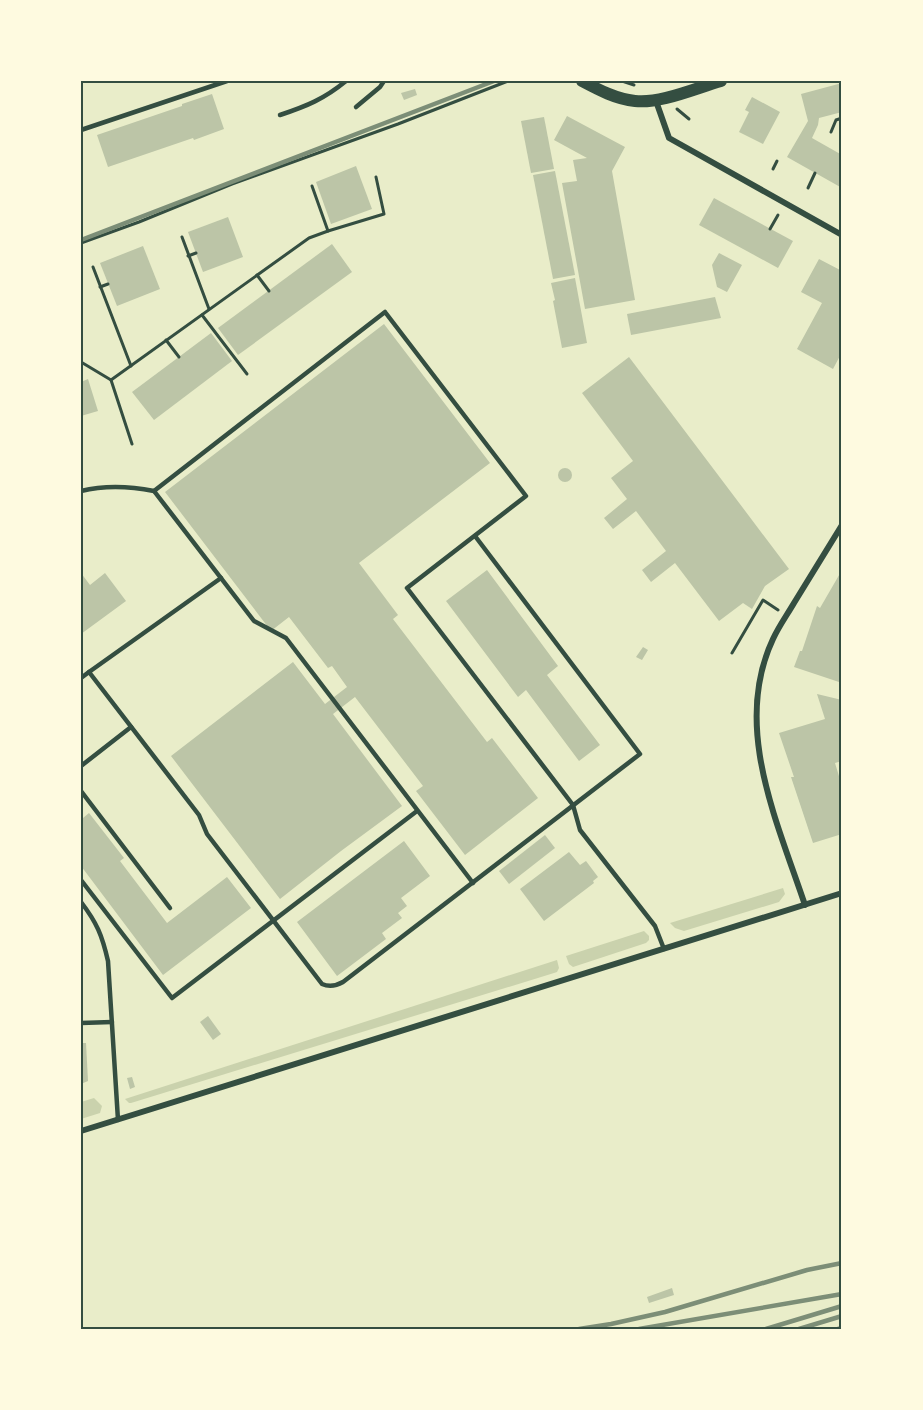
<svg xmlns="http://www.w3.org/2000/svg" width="923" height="1410" font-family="'Public Sans',sans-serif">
  <rect width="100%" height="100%" fill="#e9edc9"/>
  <g fill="#cad2ad">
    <polygon points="783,888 785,894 779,902 684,931 675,928 670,923"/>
    <polygon points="644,931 649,936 649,940 646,943 573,967 569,964 566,956"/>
    <polygon points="557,960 559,968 557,972 554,973 131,1103 129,1103 125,1099"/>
    <polygon points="94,1098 102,1106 100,1113 81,1119 81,1102"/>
  </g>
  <g fill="#bcc5a7">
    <polygon points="842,83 842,112 819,118 818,125 812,138 842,155 842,188 787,157 808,121 801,94"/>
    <polygon points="415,89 417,95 404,100 401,93"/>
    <polygon points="212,94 224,129 194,140 193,138 108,167 97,135 182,106 182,104"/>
    <polygon points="752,97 780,112 763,144 739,132 749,112 745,110"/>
    <polygon points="567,116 625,147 612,171 635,300 585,309 562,183 577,181 573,160 587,158 554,140"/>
    <polygon points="544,117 554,169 531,173 521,121"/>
    <polygon points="356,166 372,209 331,224 316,182"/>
    <polygon points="555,171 575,275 553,279 533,175"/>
    <polygon points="714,198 793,241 778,268 699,225"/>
    <polygon points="228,217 243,257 203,272 188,232"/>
    <polygon points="332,244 352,272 238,355 218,328"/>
    <polygon points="143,246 160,289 117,306 100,263"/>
    <polygon points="719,253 742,265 727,292 717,287 712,265"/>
    <polygon points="819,259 842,271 842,352 833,369 797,349 822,303 801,292"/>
    <polygon points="575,278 587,343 562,348 553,301 555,300 551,283"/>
    <polygon points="715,297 721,318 631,335 627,314"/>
    <polygon points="384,324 490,463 359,563 398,615 393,619 487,742 492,738 538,798 465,855 416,791 423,786 355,697 333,714 402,806 341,851 280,899 171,756 293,662 325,704 347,687 332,666 328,668 289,617 271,631 165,492"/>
    <polygon points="211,333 232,361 154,420 132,392"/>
    <polygon points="629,357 789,569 765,586 752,609 743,603 719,621 675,563 651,582 642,570 666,551 636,511 613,529 604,518 627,499 611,478 633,461 582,393"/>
    <polygon points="88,379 98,411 81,416 81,382"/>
    <circle cx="565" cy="475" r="7"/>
    <polygon points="487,570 558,666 547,675 600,745 579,761 526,690 518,697 446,601"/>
    <polygon points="842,570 842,683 794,667 800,651 802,651 817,606 820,608"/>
    <polygon points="81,573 90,585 105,573 126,601 81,634"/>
    <polygon points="643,647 648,650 642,660 636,657"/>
    <polygon points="817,694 842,700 842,761 835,763 842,786 842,834 813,843 791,777 794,777 779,733 825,719"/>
    <polygon points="89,813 124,858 120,861 167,923 227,877 251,908 163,975 81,866 81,816 83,818"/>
    <polygon points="545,835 555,848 509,884 499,871"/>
    <polygon points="404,841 430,876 401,898 407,906 398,913 402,918 382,933 386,939 337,976 297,922"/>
    <polygon points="569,852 580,865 586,861 598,877 593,881 594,883 544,921 520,889"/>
    <polygon points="208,1016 221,1034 213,1040 200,1022"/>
    <polygon points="81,1043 86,1043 88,1081 81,1084"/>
    <polygon points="132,1077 135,1087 130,1089 127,1078"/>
    <polygon points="672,1288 674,1295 649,1303 647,1297"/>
  </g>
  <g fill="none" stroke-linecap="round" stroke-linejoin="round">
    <g stroke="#344e41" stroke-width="3">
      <polyline points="622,81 634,85"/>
      <polyline points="677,109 689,119"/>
      <polyline points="831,132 836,120 842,118"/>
      <polyline points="773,169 777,161"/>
      <polyline points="312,186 328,231"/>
      <polyline points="808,188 815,173"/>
      <polyline points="770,229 778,215"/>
      <polyline points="182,237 209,309"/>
      <polyline points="81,243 139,222 232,184 398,124 508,81"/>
      <polyline points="188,256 196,253"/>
      <polyline points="93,267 131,366"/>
      <polyline points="257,275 269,291"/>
      <polyline points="100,287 108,284"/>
      <polyline points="202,315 247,374"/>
      <polyline points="166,340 179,357"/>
      <polyline points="81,362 111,380"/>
      <polyline points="132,444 111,380 309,238 328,231 384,214 376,177"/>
      <polyline points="732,653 763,600 778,610"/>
    </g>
    <g stroke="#344e41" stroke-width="4.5">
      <polyline points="356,107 380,87 384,81"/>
      <path d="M280,115C307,106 324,99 346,81"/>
      <polyline points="81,130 227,81"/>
      <path d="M81,491C105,485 129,486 154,491"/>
      <path d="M221,578L89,672L199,815L207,834L322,984C329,987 336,986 343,982L640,754L475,536"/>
      <polyline points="81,678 89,672"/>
      <polyline points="81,766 131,727"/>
      <polyline points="81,791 170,908"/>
      <polyline points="81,880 172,998 417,811"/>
      <polyline points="473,883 286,638 254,621 154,491 385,312 526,496 407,588 573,805 580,830 655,926 664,949"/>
      <path d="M81,902C97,923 102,935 108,961L118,1120"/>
      <polyline points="81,1023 112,1022"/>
    </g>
    <g stroke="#344e41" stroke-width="6">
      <polyline points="656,101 669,138 842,235"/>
      <path d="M805,905C777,821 732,726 773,639C779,626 787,615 794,603C810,577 826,551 842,525"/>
      <polyline points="81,1131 842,893"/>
    </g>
    <path stroke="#344e41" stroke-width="12" d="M582,81C599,90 616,99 635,101C660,104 696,88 721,81"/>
    <g stroke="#7c8e77" stroke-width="4.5">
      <polyline points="81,240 494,81"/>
      <polyline points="579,1329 611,1324 665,1312 807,1270 842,1263"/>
      <polyline points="639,1329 842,1294"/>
      <polyline points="766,1329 842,1306"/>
      <polyline points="799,1329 842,1316"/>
      <polyline points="838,1329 842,1328"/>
    </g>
  </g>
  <rect width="923" height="1410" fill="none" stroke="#fefae0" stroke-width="165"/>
  <rect x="82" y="82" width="758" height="1246" fill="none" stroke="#344e41" stroke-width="2"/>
</svg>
